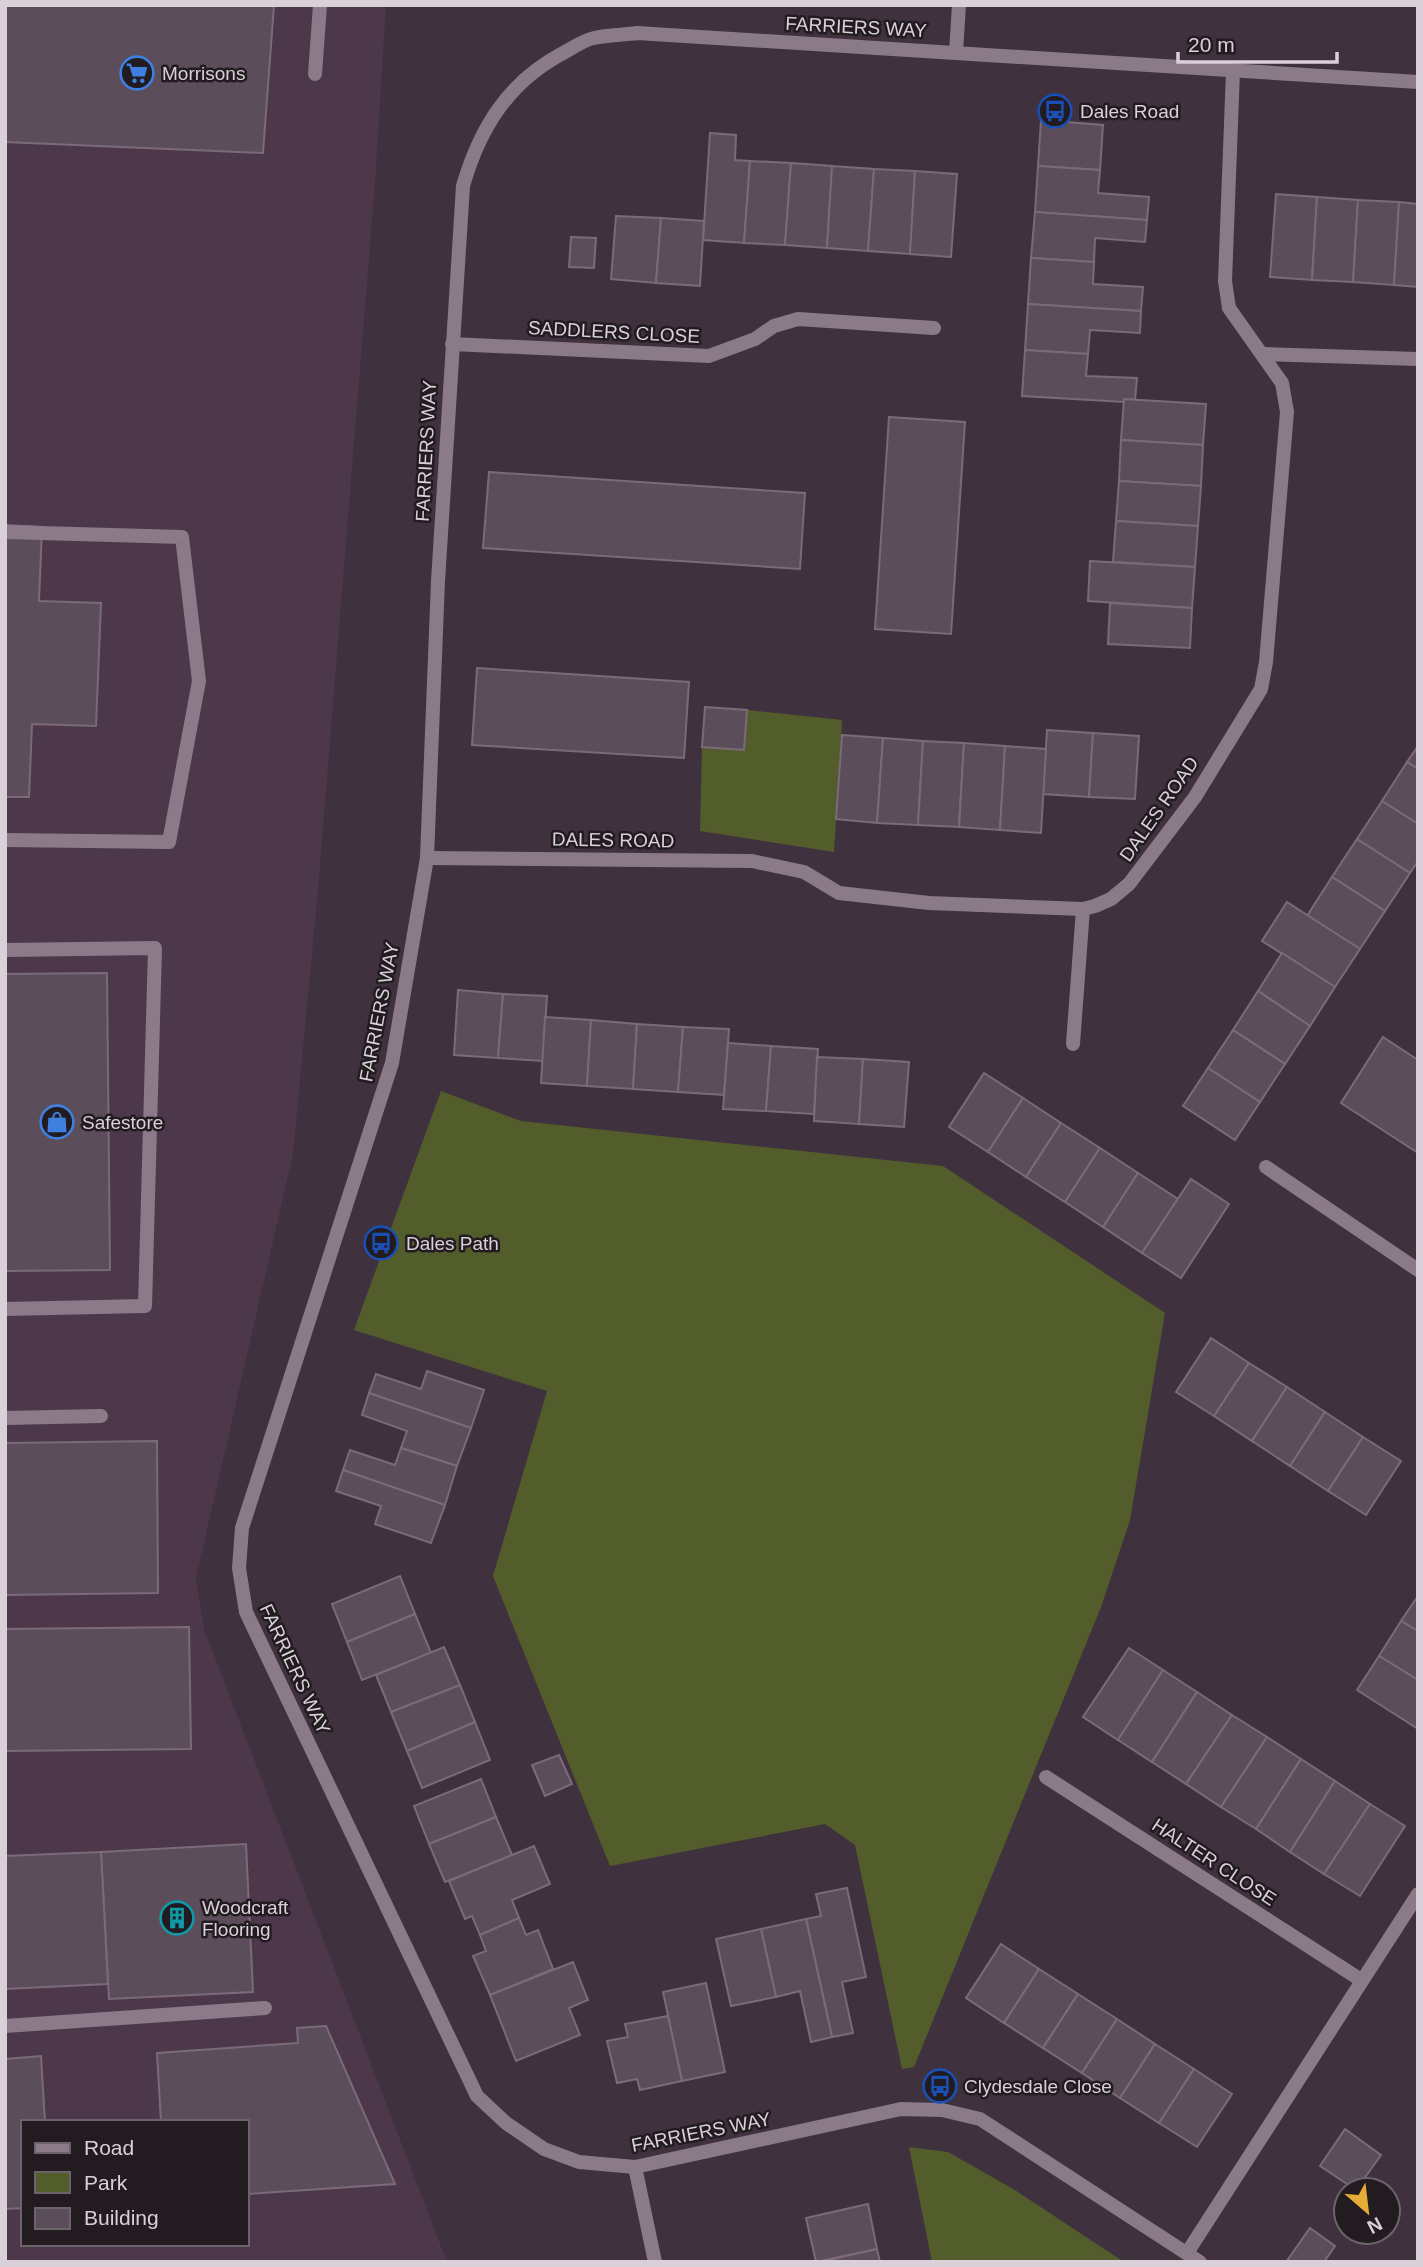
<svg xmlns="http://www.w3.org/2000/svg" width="1423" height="2267" font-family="Arial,sans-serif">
  <rect width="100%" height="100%" fill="#40313e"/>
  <path fill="#4c384a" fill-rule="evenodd" d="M5,5H386L375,183L318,890L293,1154L196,1578L204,1629L447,2262H5ZM23,2122H247V2244H23Z"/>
  <g fill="#525d2b">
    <polygon points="747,710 842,720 834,852 700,831 702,747 744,749"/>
    <polygon points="441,1091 521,1121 943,1166 1165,1313 1130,1520 1101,1607 914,2067 902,2069 855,1845 825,1824 610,1866 493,1576 547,1391 354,1330"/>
    <polygon points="909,2147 948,2152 1015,2190 1124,2262 932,2262"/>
  </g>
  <g fill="#5c4d5a" stroke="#7b6b79" stroke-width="2">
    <polygon points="5,5 274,5 263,153 5,142"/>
    <polygon points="1041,120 1103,125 1100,170 1038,166"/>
    <polygon points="710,133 736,135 735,160 750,161 744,243 703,240"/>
    <polygon points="750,161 791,163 785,245 744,243"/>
    <polygon points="791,163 832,166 827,248 785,245"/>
    <polygon points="832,166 874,169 868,251 827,248"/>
    <polygon points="1038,166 1100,170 1098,193 1149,197 1147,220 1035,212"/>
    <polygon points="874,169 915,171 910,254 868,251"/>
    <polygon points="915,171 957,174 951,257 910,254"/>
    <polygon points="1276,194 1317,197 1312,280 1270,277"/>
    <polygon points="1317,197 1358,200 1353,282 1312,280"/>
    <polygon points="1358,200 1399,202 1394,285 1353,282"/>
    <polygon points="1399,202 1418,204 1418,287 1394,285"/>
    <polygon points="1035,212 1147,220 1145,242 1095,238 1094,262 1031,258"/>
    <polygon points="616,216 661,218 656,283 611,279"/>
    <polygon points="661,218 704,221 700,286 656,283"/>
    <polygon points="571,237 596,238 594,268 569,267"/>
    <polygon points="1031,258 1094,262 1093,284 1143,287 1141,311 1028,304"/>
    <polygon points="1028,304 1141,311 1140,333 1090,330 1088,354 1025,350"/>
    <polygon points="1025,350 1088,354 1086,376 1137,378 1135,400 1124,399 1124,402 1022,396"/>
    <polygon points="1124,399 1206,404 1203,445 1121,440"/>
    <polygon points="889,417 965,422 951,634 875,629"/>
    <polygon points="1121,440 1203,445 1201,486 1119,481"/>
    <polygon points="489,472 805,493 800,569 483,548"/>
    <polygon points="1119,481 1201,486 1198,526 1116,521"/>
    <polygon points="1116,521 1198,526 1195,567 1113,562"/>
    <polygon points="5,525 42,527 39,601 101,603 96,726 32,724 29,797 5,797"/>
    <polygon points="1090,561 1195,567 1192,608 1088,601"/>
    <polygon points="1110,603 1192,608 1190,648 1108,644"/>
    <polygon points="477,668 689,682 684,758 472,745"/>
    <polygon points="705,707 747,710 744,750 702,747"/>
    <polygon points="1047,730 1093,733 1089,797 1043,794"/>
    <polygon points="1093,733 1139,736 1135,799 1089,797"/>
    <polygon points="842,735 883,738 877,823 836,819"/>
    <polygon points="883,738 923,741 918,825 877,823"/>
    <polygon points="923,741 964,743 959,827 918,825"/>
    <polygon points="964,743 1005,746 1000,830 959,827"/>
    <polygon points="1005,746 1046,749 1041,833 1000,830"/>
    <polygon points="1418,746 1418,769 1407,762"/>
    <polygon points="1407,762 1418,769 1418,824 1382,801"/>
    <polygon points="1382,801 1418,824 1418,861 1410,873 1357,839"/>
    <polygon points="1357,839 1410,873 1385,911 1332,877"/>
    <polygon points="1332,877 1385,911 1360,949 1307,916"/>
    <polygon points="1287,902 1360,949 1335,987 1262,941"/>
    <polygon points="1282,953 1335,987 1310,1026 1258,991"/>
    <polygon points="107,973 110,1270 5,1271 5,974"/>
    <polygon points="458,990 503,994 498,1058 454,1055"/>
    <polygon points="1258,991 1310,1026 1285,1064 1233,1030"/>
    <polygon points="503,994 547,996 543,1061 498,1058"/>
    <polygon points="545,1017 591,1020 587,1086 541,1083"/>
    <polygon points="591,1020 637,1024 633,1089 587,1086"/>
    <polygon points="637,1024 683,1027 678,1092 633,1089"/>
    <polygon points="683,1027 729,1029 724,1095 678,1092"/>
    <polygon points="1233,1030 1285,1064 1260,1102 1208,1068"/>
    <polygon points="1383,1037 1418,1060 1418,1153 1341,1103"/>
    <polygon points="728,1043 771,1046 766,1111 723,1109"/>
    <polygon points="771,1046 818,1049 814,1114 766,1111"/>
    <polygon points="817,1057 863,1059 859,1124 814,1121"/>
    <polygon points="863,1059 909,1062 904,1127 859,1124"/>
    <polygon points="1208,1068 1260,1102 1235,1140 1183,1106"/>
    <polygon points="984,1073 1023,1098 988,1152 949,1127"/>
    <polygon points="1023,1098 1061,1123 1026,1177 988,1152"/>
    <polygon points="1061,1123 1100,1148 1065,1202 1026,1177"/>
    <polygon points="1100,1148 1138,1173 1103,1227 1065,1202"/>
    <polygon points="1138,1173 1178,1199 1142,1253 1103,1227"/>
    <polygon points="1191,1179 1229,1204 1181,1278 1142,1253"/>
    <polygon points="1211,1338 1249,1363 1214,1416 1176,1392"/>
    <polygon points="1249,1363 1287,1387 1252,1441 1214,1416"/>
    <polygon points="427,1371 484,1390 471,1428 369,1393 376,1374 421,1389"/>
    <polygon points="1287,1387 1325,1412 1290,1466 1252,1441"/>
    <polygon points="369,1393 471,1428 457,1466 401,1448 407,1431 362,1415"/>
    <polygon points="1325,1412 1363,1437 1328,1491 1290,1466"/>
    <polygon points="1363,1437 1401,1461 1366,1515 1328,1491"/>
    <polygon points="157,1441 158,1593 5,1595 5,1443"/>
    <polygon points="401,1448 457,1466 445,1505 343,1470 350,1450 395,1465"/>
    <polygon points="343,1470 445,1505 431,1543 375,1524 381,1506 336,1491"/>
    <polygon points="400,1576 415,1614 347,1642 332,1604"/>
    <polygon points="1418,1596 1418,1631 1401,1621"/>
    <polygon points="415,1614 431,1653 362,1680 347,1642"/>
    <polygon points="1401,1621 1418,1631 1418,1680 1379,1656"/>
    <polygon points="189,1627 191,1749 5,1751 5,1629"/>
    <polygon points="444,1647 460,1685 391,1712 376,1675"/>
    <polygon points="1129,1648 1163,1670 1118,1740 1083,1717"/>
    <polygon points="1379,1656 1418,1680 1418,1729 1357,1690"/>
    <polygon points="1163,1670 1197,1692 1152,1762 1118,1740"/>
    <polygon points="460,1685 475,1722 407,1751 391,1712"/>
    <polygon points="1197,1692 1232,1715 1186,1784 1152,1762"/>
    <polygon points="1232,1715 1267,1737 1221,1807 1186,1784"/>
    <polygon points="475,1722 490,1760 422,1788 407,1751"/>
    <polygon points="1267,1737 1301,1759 1256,1829 1221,1807"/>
    <polygon points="559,1755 572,1784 545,1796 532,1765"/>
    <polygon points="1301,1759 1335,1781 1290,1852 1256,1829"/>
    <polygon points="481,1779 496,1817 429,1844 414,1806"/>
    <polygon points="1335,1781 1370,1804 1324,1874 1290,1852"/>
    <polygon points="1370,1804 1405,1826 1360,1896 1324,1874"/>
    <polygon points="496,1817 512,1855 445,1882 429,1844"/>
    <polygon points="246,1844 253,1992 109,1999 101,1852"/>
    <polygon points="534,1846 550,1884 512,1900 519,1918 480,1935 472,1916 465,1919 449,1881"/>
    <polygon points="101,1852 108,1984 5,1989 5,1856"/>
    <polygon points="847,1888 866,1977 842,1982 853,2033 832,2037 806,1919 821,1916 816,1894"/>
    <polygon points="519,1918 526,1935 538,1930 553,1969 490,1995 473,1956 486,1951 480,1935"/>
    <polygon points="806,1919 832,2037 811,2042 800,1991 776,1997 761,1929"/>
    <polygon points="761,1929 776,1997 731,2006 716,1939"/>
    <polygon points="1001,1944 1039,1969 1004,2023 966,1998"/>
    <polygon points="573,1962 588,2000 569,2008 580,2035 516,2061 490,1995"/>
    <polygon points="1039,1969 1078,1994 1043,2048 1004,2023"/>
    <polygon points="706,1983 725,2072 682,2081 663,1992"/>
    <polygon points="1078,1994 1117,2019 1082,2073 1043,2048"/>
    <polygon points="668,2016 682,2081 640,2090 637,2079 617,2083 607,2041 628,2037 625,2024"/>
    <polygon points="1117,2019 1155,2044 1120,2098 1082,2073"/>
    <polygon points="326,2026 395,2184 247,2194 247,2122 161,2122 157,2053 298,2043 297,2028"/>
    <polygon points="1155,2044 1194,2069 1159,2123 1120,2098"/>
    <polygon points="41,2056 45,2122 23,2122 23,2208 5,2209 5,2059"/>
    <polygon points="1194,2069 1232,2094 1197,2147 1159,2123"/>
    <polygon points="1345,2129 1381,2155 1356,2190 1320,2166"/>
    <polygon points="868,2204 877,2249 816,2262 806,2218"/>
    <polygon points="1310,2228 1335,2246 1324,2262 1286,2262"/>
    <polygon points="877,2249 880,2262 820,2262"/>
  </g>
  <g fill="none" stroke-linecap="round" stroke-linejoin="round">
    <g stroke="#8b7b89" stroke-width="14">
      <polyline points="315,74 320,5"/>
      <polyline points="1263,354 1418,359"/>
      <polyline points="5,532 182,537 199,681 169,842 5,840"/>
      <polyline points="5,950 155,948 145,1306 5,1309"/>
      <polyline points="1073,1044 1083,909"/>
      <polyline points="5,1418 101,1416"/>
      <polyline points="5,2026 265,2008"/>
    </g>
    <g stroke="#8b7b89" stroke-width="14">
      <polyline points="956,52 959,5"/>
      <polyline points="452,344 709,356 755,339 774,326 798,319 934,328"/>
      <polyline points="427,858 752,861 804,872 839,893 929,903 1083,909 1095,906 1111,899 1129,884 1195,797 1261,689 1266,662 1287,412 1282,383 1229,308 1225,281 1233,71"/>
      <polyline points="1266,1167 1418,1270"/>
      <polyline points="1046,1777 1361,1980"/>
      <polyline points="635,2167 655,2262"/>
      <polyline points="1187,2253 1418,1894"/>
      <path d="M1200,2262L980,2119L942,2110L901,2109L635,2167L579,2162L544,2149L506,2123L477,2096L246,1612L239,1568L242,1528L392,1063L427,858L438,581L463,186C480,127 509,81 565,52C574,47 584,40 594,38C608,35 623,35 637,33L1418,82"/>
    </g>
  </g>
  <defs>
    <symbol id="supermarket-ring" viewBox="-11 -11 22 22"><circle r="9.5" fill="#221c21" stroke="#3f7fe0" stroke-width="1.5"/><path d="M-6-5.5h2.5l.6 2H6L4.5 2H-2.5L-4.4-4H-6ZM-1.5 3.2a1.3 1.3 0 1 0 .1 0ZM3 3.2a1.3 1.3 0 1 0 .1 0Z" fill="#3f7fe0"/></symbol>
    <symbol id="bus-ring" viewBox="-11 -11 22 22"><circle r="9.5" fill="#221c21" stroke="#1a4fb4" stroke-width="1.5"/><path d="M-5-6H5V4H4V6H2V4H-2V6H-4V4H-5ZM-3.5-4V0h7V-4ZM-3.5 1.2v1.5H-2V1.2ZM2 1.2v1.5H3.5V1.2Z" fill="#1a4fb4"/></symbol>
    <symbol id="shop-ring" viewBox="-11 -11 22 22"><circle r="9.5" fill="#221c21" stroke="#3f7fe0" stroke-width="1.5"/><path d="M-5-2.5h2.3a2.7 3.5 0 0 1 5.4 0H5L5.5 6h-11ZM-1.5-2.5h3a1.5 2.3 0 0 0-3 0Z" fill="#3f7fe0"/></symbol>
    <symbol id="building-ring" viewBox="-11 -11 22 22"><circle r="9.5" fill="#221c21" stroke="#0f9aa8" stroke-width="1.5"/><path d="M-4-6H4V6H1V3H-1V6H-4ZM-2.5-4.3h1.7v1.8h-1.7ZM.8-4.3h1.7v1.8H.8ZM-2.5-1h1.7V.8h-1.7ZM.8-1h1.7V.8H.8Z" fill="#0f9aa8"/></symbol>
  </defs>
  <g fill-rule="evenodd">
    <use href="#supermarket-ring" x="118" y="54" width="38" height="38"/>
    <use href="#bus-ring" x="1036" y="92" width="38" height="38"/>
    <use href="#shop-ring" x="38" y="1103" width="38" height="38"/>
    <use href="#bus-ring" x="362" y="1224" width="38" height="38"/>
    <use href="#building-ring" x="158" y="1899" width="38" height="38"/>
    <use href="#bus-ring" x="921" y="2067" width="38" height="38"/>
  </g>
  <g text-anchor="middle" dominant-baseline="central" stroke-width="5" stroke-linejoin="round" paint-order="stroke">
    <g font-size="19" fill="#d9d0d8" stroke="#221c21">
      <text transform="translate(856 27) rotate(3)">FARRIERS WAY</text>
      <text transform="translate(614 332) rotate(3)">SADDLERS CLOSE</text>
      <text transform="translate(426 451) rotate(-87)">FARRIERS WAY</text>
      <text transform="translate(1159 809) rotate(-55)">DALES ROAD</text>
      <text transform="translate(613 840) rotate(1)">DALES ROAD</text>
      <text transform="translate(379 1012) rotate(-79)">FARRIERS WAY</text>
      <text transform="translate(295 1669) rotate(65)">FARRIERS WAY</text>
      <text transform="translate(1214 1862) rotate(33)">HALTER CLOSE</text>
      <text transform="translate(701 2132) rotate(-11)">FARRIERS WAY</text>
    </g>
    <g font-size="19" fill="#d9d0d8" stroke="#221c21" text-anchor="start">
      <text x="162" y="73">Morrisons</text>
      <text x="1080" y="111">Dales Road</text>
      <text x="82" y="1122">Safestore</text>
      <text x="406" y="1243">Dales Path</text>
      <text x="202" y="1907">Woodcraft<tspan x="202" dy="22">Flooring</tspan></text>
      <text x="964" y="2086">Clydesdale Close</text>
    </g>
  </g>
  <rect width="1423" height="2267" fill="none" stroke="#d9d0d8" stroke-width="14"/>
  <rect x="21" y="2120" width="228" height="126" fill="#221c21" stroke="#6b646a" stroke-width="2"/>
  <rect x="35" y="2143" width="35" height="10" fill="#8b7b89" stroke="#6b646a" stroke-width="2"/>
  <text x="84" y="2155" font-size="21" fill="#d9d0d8">Road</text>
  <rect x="35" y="2172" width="35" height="21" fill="#525d2b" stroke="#6b646a" stroke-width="2"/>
  <text x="84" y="2190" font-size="21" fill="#d9d0d8">Park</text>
  <rect x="35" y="2208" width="35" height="21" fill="#5c4d5a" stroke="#6b646a" stroke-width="2"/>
  <text x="84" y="2225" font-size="21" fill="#d9d0d8">Building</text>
  <g transform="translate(1367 2211) rotate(152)"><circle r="33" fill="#221c21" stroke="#6b646a" stroke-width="2"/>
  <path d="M0-5L12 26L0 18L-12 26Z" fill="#e6ac36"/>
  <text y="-10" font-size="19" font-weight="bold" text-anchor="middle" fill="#d9d0d8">N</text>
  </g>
  <path d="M1178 52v10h159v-10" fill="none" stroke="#d9d0d8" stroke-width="3.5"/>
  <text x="1188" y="52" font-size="21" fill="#d9d0d8" stroke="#221c21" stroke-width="5" paint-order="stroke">20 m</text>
</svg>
